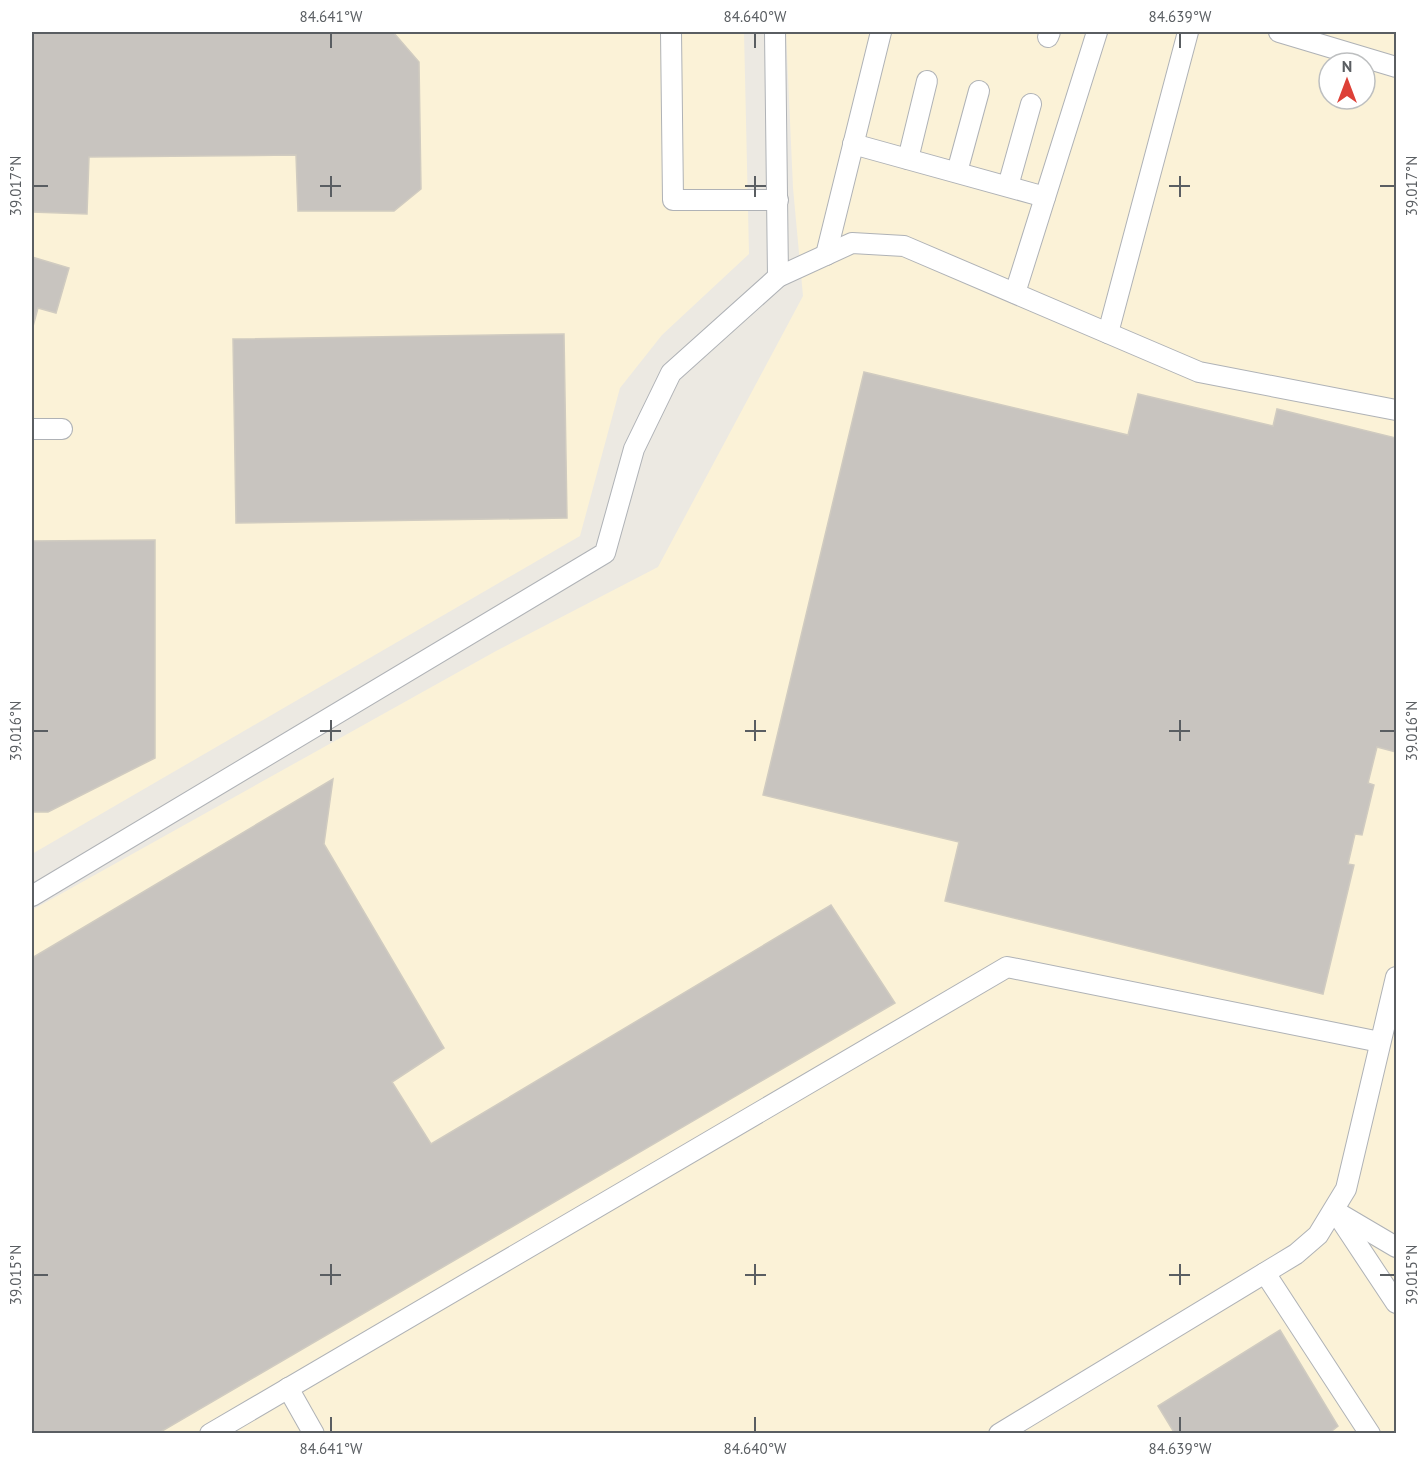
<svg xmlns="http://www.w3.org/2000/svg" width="1428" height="1465" font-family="'PT Sans',sans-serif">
  <rect width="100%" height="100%" fill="#ece9e2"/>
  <g fill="#fbf2d7" fill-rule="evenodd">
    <polygon points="32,32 744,32 749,254 662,335 620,388 580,536 32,854"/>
    <path d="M786,32H1396V1433H32V910L496,651L658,567L803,296L793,188ZM1329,63H1365V99H1329Z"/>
  </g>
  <g fill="#c8c4bf" stroke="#d0cbc0" stroke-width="1.5">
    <polygon points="32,32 393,32 419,62 421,189 394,211 298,211 296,155 89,157 87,214 32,212"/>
    <polygon points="32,257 69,268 56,313 38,308 32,330"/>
    <polygon points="564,334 567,518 236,523 233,339"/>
    <polygon points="864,372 1128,435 1138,394 1273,426 1277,409 1396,438 1396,752 1377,747 1368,783 1374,785 1362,835 1355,834 1348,864 1354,865 1323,994 945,901 959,842 763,795"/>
    <polygon points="155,540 155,758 48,812 32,812 32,541"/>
    <polygon points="333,779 324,844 444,1048 392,1082 431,1144 831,905 895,1003 157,1434 32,1434 32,958"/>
    <polygon points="1280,1330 1338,1426 1328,1434 1175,1434 1158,1406"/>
  </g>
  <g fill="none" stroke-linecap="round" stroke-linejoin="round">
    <defs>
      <g id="lane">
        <polyline points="671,32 673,200 778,200"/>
        <polyline points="775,32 778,277"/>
        <polyline points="1279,32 1396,67"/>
        <polyline points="1048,37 1050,32"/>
        <polyline points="853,144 1045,197"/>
        <polyline points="908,159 927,81"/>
        <polyline points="957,172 979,91"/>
        <polyline points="1008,186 1031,104"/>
        <polyline points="826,255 881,32"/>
        <polyline points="1015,293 1097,32"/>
        <polyline points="1108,333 1188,32"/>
        <polyline points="32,429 62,429"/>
        <polyline points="32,896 605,553 634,449 671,373 778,277 852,243 904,246 1199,372 1396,410"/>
        <polyline points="1335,1211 1396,1303"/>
        <polyline points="1340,1214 1396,1247"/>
        <polyline points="1265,1273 1370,1434"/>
        <polyline points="288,1388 314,1434"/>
        <polyline points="210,1434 1007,967 1380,1042"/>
        <polyline points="999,1434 1296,1254 1318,1235 1346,1189 1396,977"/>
      </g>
    </defs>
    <use href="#lane" stroke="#afb2b6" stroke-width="22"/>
    <use href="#lane" stroke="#fff" stroke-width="20"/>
  </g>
  <path fill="none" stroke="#5a5e62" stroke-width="2" d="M331,33V48M755,33V48M1180,33V48M331,176V197M755,176V197M1180,176V197M33,186H48M320,186H341M745,186H766M1169,186H1190M1380,186H1395M331,720V741M755,720V741M1180,720V741M33,731H48M320,731H341M745,731H766M1169,731H1190M1380,731H1395M331,1264V1285M755,1264V1285M1180,1264V1285M33,1275H48M320,1275H341M745,1275H766M1169,1275H1190M1380,1275H1395M331,1417V1432M755,1417V1432M1180,1417V1432"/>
  <rect width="1428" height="1465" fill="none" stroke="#ffffff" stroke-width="66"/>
  <g transform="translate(1347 81)"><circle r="28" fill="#ffffff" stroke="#bdbfc0" stroke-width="1.5"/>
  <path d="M0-4.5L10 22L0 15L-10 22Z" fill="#dd4037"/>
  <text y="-9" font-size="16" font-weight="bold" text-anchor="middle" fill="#5a5e62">N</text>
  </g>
  <rect x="33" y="33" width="1362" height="1399" fill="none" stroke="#5a5e62" stroke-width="2"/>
  <g font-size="15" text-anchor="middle" fill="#5a5e62">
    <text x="331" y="22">84.641°W</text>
    <text x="755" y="22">84.640°W</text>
    <text x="1180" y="22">84.639°W</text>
    <text transform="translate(16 186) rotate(-90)" y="5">39.017°N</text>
    <text transform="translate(1412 186) rotate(-90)" y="5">39.017°N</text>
    <text transform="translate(16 731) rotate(-90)" y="5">39.016°N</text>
    <text transform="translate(1412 731) rotate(-90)" y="5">39.016°N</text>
    <text transform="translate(16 1275) rotate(-90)" y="5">39.015°N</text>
    <text transform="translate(1412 1275) rotate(-90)" y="5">39.015°N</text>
    <text x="331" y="1454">84.641°W</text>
    <text x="755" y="1454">84.640°W</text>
    <text x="1180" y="1454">84.639°W</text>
  </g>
</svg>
